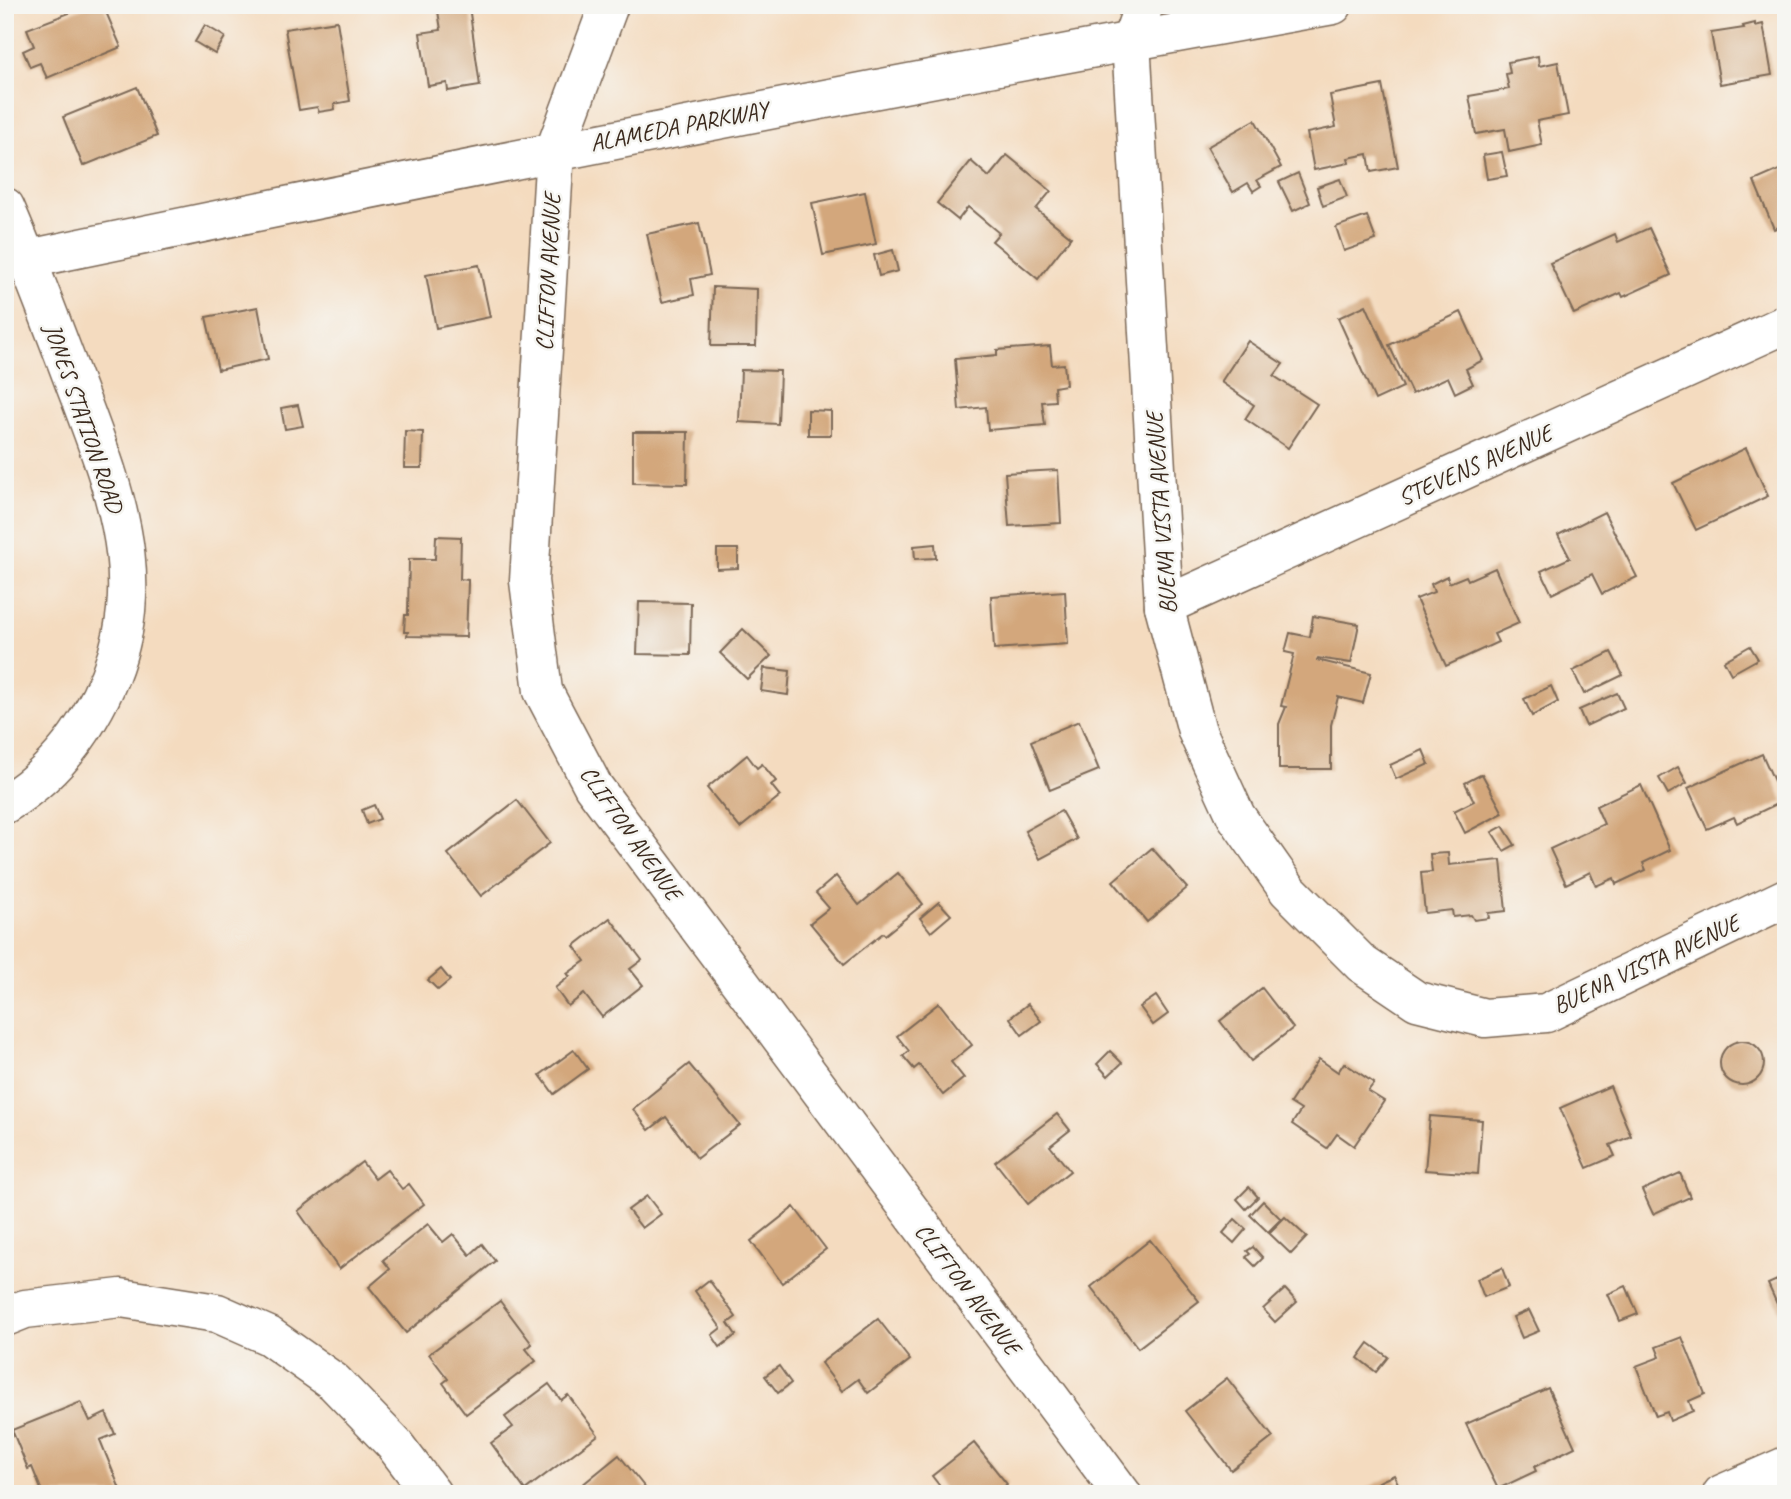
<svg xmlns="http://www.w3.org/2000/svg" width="1791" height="1499" font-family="Caveat,sans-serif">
  <rect width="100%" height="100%" fill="#f6f6f2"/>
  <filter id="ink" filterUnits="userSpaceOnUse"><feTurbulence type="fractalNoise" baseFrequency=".0143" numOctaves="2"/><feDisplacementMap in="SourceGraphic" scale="14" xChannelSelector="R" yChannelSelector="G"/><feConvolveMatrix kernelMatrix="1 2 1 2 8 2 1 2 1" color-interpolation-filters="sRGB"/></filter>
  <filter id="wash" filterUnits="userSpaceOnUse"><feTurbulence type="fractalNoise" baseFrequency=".00686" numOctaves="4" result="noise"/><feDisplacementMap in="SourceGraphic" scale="28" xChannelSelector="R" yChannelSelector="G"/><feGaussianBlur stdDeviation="1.57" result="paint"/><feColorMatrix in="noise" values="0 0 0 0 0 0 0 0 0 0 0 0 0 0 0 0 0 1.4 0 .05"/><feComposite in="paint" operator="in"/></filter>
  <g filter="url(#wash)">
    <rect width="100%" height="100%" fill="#f4dbbf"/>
    <g id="blocks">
      <g fill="#d3a77c">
        <polygon points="90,5 103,5 121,47 47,78 40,63 30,67 23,51 34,46 27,29"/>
        <polygon points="469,6 480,86 448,91 447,83 428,86 420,33 441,30 438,11"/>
        <polygon points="337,21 350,101 334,104 335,109 331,110 319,112 317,107 299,110 285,29"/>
        <polygon points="1755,23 1755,26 1763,24 1772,75 1720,84 1711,33 1744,28 1743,26"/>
        <polygon points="205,25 225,37 215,54 195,42"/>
        <polygon points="1538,56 1539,66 1558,62 1568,115 1537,121 1542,145 1509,152 1505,129 1476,134 1469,96 1509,89 1506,74 1510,73 1508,62"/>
        <polygon points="1382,85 1398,167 1371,172 1368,154 1348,158 1349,163 1314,170 1307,133 1336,127 1330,95"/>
        <polygon points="137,87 157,136 83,166 63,117"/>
        <polygon points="1255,120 1281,167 1257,180 1261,186 1253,191 1248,183 1233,192 1207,147"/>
        <polygon points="1502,152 1507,176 1487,179 1483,155"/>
        <polygon points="1007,155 1051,191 1036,209 1071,237 1038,279 992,241 999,233 968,207 958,220 937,203 971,161 989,177"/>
        <polygon points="1786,167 1786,224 1774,229 1754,181"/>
        <polygon points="1298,173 1310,203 1293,211 1279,182"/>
        <polygon points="1340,179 1347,197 1323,206 1317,187"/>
        <polygon points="865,192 876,244 823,255 812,203"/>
        <polygon points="1367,216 1376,240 1344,251 1336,227"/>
        <polygon points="699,223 710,275 691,279 694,295 662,302 647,234"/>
        <polygon points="1649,228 1671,275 1623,297 1621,293 1574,314 1550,263 1615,234 1618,242"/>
        <polygon points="893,250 898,271 879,276 874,255"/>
        <polygon points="479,265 490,317 436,328 426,275"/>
        <polygon points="713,287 757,289 756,346 711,346"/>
        <polygon points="1366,305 1403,387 1375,400 1338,318"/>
        <polygon points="258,307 268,359 218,370 206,317"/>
        <polygon points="1461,312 1483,360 1466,369 1473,384 1455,393 1448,377 1412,394 1389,345"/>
        <polygon points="1248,341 1283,364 1274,376 1317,404 1288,448 1245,419 1254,405 1221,382"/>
        <polygon points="1050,346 1052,365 1064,364 1066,385 1054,387 1055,401 1042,402 1045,425 988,430 986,407 959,410 955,359 997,355 997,350"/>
        <polygon points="741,370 780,371 778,424 739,422"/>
        <polygon points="298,405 303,426 285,429 281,408"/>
        <polygon points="808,410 831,411 831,435 808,435"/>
        <polygon points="405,431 423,432 422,468 404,468"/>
        <polygon points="633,432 688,432 687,484 633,483"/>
        <polygon points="1746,448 1768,496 1696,530 1673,483"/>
        <polygon points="1058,470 1061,523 1009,526 1005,473"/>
        <polygon points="1604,512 1637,577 1602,594 1592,574 1552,594 1541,571 1570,558 1558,535"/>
        <polygon points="436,536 461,537 460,579 468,580 468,582 466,637 407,636 408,632 404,632 405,615 408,615 409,559 435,559"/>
        <polygon points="935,544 936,558 915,559 914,546"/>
        <polygon points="717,549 738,549 738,568 717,569"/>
        <polygon points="1495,568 1519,623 1494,634 1498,642 1446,666 1416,599 1434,592 1431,584 1447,576 1449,583 1466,576 1468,580"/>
        <polygon points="1065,591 1068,644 994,649 991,596"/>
        <polygon points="639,602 691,603 690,655 637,654"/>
        <polygon points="1313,616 1359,624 1351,663 1318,658 1317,660 1371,673 1363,703 1338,697 1331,725 1331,769 1279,769 1279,724 1286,707 1281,706 1294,654 1285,652 1290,633 1310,637"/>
        <polygon points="743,629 771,656 747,679 720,653"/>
        <polygon points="1750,646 1758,659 1731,674 1724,661"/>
        <polygon points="1611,652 1623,675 1584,694 1573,671"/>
        <polygon points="764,668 790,671 788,695 761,691"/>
        <polygon points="1551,686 1558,702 1532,716 1524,699"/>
        <polygon points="1617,693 1624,708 1586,726 1579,710"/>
        <polygon points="1079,721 1099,770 1050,790 1031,741"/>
        <polygon points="1423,750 1429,764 1396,779 1390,765"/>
        <polygon points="1762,754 1783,801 1737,823 1734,817 1707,829 1688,788"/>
        <polygon points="747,755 757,768 762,764 776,781 771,785 780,796 740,828 707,788"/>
        <polygon points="1678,767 1687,783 1668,794 1659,778"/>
        <polygon points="1482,774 1503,813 1465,833 1454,811 1474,801 1465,783"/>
        <polygon points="1641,785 1670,850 1643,863 1646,870 1616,884 1614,878 1596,886 1590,872 1566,884 1550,849 1604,824 1596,806"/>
        <polygon points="517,800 550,843 481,896 448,854"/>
        <polygon points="374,805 380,819 367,824 362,810"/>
        <polygon points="1061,811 1077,839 1040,859 1025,831"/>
        <polygon points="1503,826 1515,845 1504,851 1492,832"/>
        <polygon points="1152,848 1187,888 1147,922 1113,881"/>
        <polygon points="1448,853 1449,865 1501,860 1506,911 1488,913 1489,918 1474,920 1471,915 1453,917 1452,910 1425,913 1421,873 1432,872 1430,854"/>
        <polygon points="898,873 923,904 885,935 883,933 844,964 810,923 829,908 816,893 836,876 859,905"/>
        <polygon points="939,902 951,915 931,932 920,918"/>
        <polygon points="610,918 642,960 630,969 643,985 602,1017 584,994 568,1006 555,988 570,976 567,974 585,961 574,946"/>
        <polygon points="441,969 450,980 438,990 428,980"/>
        <polygon points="1262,988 1293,1028 1251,1061 1220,1021"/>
        <polygon points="1156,996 1168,1014 1153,1025 1140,1007"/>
        <polygon points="939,1003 972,1045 951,1062 964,1078 943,1095 919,1065 914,1069 903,1056 909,1051 897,1036"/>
        <polygon points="1028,1004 1041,1021 1022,1035 1010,1018"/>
        <circle cx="1742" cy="1063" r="22"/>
        <polygon points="574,1050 588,1069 554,1094 540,1075"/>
        <polygon points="1110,1051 1122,1063 1108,1076 1097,1064"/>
        <polygon points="1319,1059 1338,1072 1344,1063 1374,1083 1368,1091 1384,1101 1354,1146 1337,1134 1327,1148 1292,1124 1301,1110 1290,1103"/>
        <polygon points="689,1064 740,1125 697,1158 666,1117 649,1130 633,1109"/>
        <polygon points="1610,1086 1631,1136 1610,1145 1615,1156 1587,1168 1560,1108"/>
        <polygon points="1057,1114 1070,1130 1050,1146 1070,1171 1028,1204 995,1162"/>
        <polygon points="1430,1116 1482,1120 1478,1174 1425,1170"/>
        <polygon points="362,1162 375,1179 387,1170 402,1189 409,1184 424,1204 339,1269 298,1211"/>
        <polygon points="1680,1173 1690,1197 1653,1214 1642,1190"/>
        <polygon points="1249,1187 1258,1197 1246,1209 1237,1199"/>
        <polygon points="647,1196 661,1214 642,1228 628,1210"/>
        <polygon points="1263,1201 1281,1219 1268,1232 1250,1215"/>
        <polygon points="794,1207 826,1249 782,1283 751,1241"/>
        <polygon points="1285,1217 1307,1237 1291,1254 1269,1233"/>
        <polygon points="1235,1219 1246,1229 1234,1243 1223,1233"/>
        <polygon points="428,1224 443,1242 453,1234 470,1255 482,1244 495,1261 406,1333 369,1287 390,1269 383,1260"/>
        <polygon points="1150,1240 1199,1301 1138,1348 1091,1287"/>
        <polygon points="1253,1247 1263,1258 1255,1266 1246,1257 1250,1254 1247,1251"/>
        <polygon points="1502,1268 1509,1287 1484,1297 1477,1279"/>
        <polygon points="1786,1276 1786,1324 1768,1284"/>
        <polygon points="709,1280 736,1317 728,1323 736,1335 720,1347 712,1335 721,1328 695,1291"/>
        <polygon points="1626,1286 1638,1314 1620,1321 1608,1294"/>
        <polygon points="1285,1289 1297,1302 1275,1322 1263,1309"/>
        <polygon points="500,1301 532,1344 526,1349 536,1361 466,1414 443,1383 448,1379 429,1354"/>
        <polygon points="1529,1310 1539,1331 1522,1338 1513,1317"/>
        <polygon points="878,1319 910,1360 868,1393 858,1379 842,1391 821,1363"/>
        <polygon points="1682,1337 1705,1394 1689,1401 1693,1411 1670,1421 1667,1412 1656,1416 1636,1366 1660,1357 1656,1347"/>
        <polygon points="1369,1343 1388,1357 1376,1372 1358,1358"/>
        <polygon points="779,1366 791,1383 778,1393 765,1376"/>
        <polygon points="1227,1378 1273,1437 1231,1470 1185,1411"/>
        <polygon points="549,1384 561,1400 568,1395 598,1435 525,1490 491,1443 513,1427 505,1417"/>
        <polygon points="1548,1388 1575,1447 1534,1467 1536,1471 1498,1489 1466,1424"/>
        <polygon points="81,1402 90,1421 106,1413 115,1434 100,1440 122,1494 43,1494 32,1467 28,1469 12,1430"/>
        <polygon points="974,1443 1007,1484 995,1494 946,1494 932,1476"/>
        <polygon points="619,1455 650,1494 571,1494"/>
        <polygon points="1394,1475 1403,1494 1355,1494 1383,1480"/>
      </g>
    </g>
  </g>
  <g filter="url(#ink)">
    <use href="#blocks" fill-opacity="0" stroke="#7c6856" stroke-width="2"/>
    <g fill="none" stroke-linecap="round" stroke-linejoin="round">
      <defs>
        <g id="minor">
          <polyline points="609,5 555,150 529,581 543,691 593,786 1122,1494"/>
          <polyline points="1144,5 1131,41 1164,606 1197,731 1236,816 1288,890 1362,964 1417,1001 1485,1018 1546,1013 1786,898"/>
          <path d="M5,207C29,262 50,318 71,374C116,494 162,596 89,718C68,754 41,782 5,804"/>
          <path d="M28,259C462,169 896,82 1333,5"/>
          <polyline points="1164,606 1786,324"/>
          <polyline points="5,1317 25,1309 121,1298 217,1313 269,1336 334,1382 394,1444 432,1494"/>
          <polyline points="1722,1494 1786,1466"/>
        </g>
      </defs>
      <use href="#minor" stroke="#7c6856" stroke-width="41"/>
      <use href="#minor" stroke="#fff" stroke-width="38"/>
    </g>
  </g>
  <g text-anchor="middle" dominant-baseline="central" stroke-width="5" stroke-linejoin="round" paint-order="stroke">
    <g font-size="24" fill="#3b2a1e" stroke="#f6f6f2">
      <text transform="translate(679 126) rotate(-11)">ALAMEDA PARKWAY</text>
      <text transform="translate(548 272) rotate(-87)">CLIFTON AVENUE</text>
      <text transform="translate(84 418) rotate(71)">JONES STATION ROAD</text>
      <text transform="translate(1475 465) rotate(-24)">STEVENS AVENUE</text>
      <text transform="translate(1161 513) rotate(-94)">BUENA VISTA AVENUE</text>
      <text transform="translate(631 833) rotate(55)">CLIFTON AVENUE</text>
      <text transform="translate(1646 964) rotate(-25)">BUENA VISTA AVENUE</text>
      <text transform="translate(968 1289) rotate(53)">CLIFTON AVENUE</text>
    </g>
  </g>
  <rect width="1791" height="1499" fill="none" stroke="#f6f6f2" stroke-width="28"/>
</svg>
